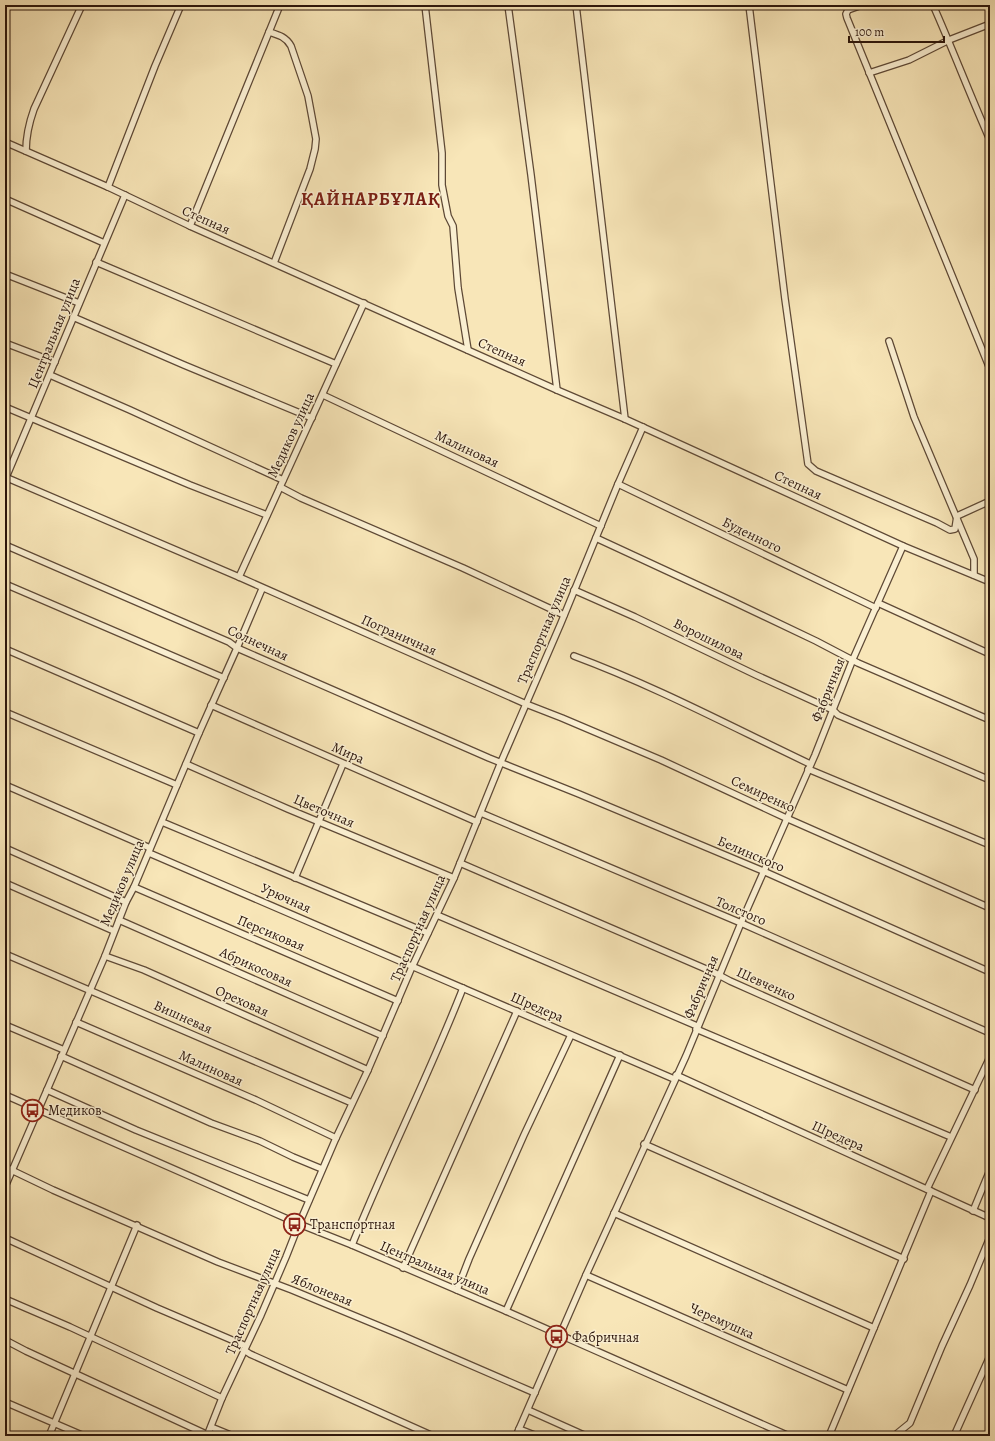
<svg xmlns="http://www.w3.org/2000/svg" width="995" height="1441" font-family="Alegreya,serif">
  <rect width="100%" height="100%" fill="#f8e6b8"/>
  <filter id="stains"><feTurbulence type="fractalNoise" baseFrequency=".005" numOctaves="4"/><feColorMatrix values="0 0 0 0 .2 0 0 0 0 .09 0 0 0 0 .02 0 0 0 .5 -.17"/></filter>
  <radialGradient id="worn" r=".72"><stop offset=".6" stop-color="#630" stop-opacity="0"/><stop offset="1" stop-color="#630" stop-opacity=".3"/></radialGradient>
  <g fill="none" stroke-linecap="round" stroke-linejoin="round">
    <defs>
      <g id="minor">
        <polyline points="425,5 442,153 442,185 448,216 453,226 458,288 468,350"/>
        <polyline points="508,5 531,175 557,390"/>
        <polyline points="576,5 625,419"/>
        <polyline points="749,5 785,299 808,464 816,471 937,523 950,530 955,529 957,516 990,501"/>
        <polyline points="862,5 848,10 846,14 847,18 990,369"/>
        <path d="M933,5C953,50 970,95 990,140"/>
        <path d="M269,32C279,35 286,37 291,46L308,96L316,139L315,149L310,169L274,263"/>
        <polyline points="869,73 909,60 949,40 990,24"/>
        <polyline points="5,142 108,187 190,226 557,390 625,419 903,546 990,582"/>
        <path d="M26,151C26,136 29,123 34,109L82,5"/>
        <polyline points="108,187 155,66 181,5"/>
        <polyline points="5,199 104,243"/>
        <polyline points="190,226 280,5"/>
        <polyline points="96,262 336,364"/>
        <polyline points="5,274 79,303"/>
        <polyline points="73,317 184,365 312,418"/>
        <polyline points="889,341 914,417 974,559 974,575"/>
        <polyline points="5,343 55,362"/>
        <polyline points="50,375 130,410 283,480"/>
        <polyline points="323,395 601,526"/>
        <polyline points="5,407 190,485 267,515"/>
        <polyline points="5,477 239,577 526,704 562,718 661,760 786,818 990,908"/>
        <polyline points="5,480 125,195"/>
        <polyline points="618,484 876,608"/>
        <polyline points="280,487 301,498 463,568 564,615"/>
        <polyline points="596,538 732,601 816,641 858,663 990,720"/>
        <polyline points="5,545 229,642 237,648 489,758 579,794 763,871 990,972"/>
        <polyline points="239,577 364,303"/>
        <polyline points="5,584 224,678"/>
        <polyline points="574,590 635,617 756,675 833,710 838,715 990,780"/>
        <polyline points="878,603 990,654"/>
        <polyline points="5,649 199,733"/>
        <path d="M574,656C655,686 732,727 810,764"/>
        <polyline points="211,705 477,822"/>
        <polyline points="5,712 177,785"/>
        <polyline points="186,764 288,809 454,878"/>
        <polyline points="808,769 990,845"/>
        <polyline points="5,785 150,848"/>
        <polyline points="481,813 741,923 990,1033"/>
        <polyline points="162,822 428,933"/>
        <polyline points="5,848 126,902"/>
        <polyline points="149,853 674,1079"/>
        <polyline points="460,863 713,972 730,981 975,1090"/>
        <polyline points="295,878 343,764"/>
        <polyline points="5,883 114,931"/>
        <polyline points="134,887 398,1001"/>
        <polyline points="437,915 697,1026"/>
        <polyline points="119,920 383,1036"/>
        <polyline points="5,954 352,1103"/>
        <polyline points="105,956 144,970 368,1070"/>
        <polyline points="76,1022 256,1100 336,1138"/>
        <polyline points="5,1025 64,1050"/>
        <polyline points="696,1029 951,1137"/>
        <polyline points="61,1056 211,1123 260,1141 293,1157 322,1169"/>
        <polyline points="676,1075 990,1218"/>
        <polyline points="47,1090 136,1130 309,1200"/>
        <polyline points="5,1095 299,1224 352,1245 506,1311 789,1436"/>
        <polyline points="644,1144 904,1259"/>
        <polyline points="5,1167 53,1190 218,1262 292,1290 401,1335 535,1393"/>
        <polyline points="5,1187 105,956 126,902 134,887 199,733 237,648 262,589"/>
        <polyline points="927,1189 990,1057"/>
        <polyline points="973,1211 990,1170"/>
        <polyline points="614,1213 874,1328"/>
        <polyline points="5,1238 157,1308 246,1346"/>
        <path d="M352,1245C387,1158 429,1075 463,988"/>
        <polyline points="403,1268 517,1011"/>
        <polyline points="586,1275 848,1390"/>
        <polyline points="457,1290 469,1259 524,1135 571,1035"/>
        <polyline points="5,1299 70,1327 222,1398"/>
        <polyline points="506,1311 620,1055"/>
        <polyline points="5,1340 26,1351 208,1435"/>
        <polyline points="244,1350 250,1354 433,1436"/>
        <polyline points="5,1402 84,1436"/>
        <polyline points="528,1410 586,1436"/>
        <polyline points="211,1427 233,1436"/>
        <polyline points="519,1429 537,1436"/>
        <polyline points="49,1436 137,1225"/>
        <polyline points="207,1436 222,1398 261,1315 286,1257 299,1224 336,1138 368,1070 412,967 454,878 501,762 561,623 618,484 643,427"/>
        <polyline points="516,1436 586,1275 686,1056 741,923 815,755 853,659 903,546"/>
        <polyline points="829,1436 931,1191"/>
        <polyline points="894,1436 910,1423 942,1346 970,1285 990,1237"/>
        <polyline points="954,1436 990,1356"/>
      </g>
    </defs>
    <use href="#minor" stroke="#5e4936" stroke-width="8"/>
    <use href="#minor" stroke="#faefd1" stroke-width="5.5"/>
  </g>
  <defs>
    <symbol id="bus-ring" viewBox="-11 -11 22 22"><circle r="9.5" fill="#faefd1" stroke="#8f2418" stroke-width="1.5"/><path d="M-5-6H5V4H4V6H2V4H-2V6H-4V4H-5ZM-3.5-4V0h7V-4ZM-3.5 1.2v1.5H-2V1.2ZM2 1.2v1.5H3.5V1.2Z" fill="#8f2418"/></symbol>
  </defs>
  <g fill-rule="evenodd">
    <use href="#bus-ring" x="20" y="1098" width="25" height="25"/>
    <use href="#bus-ring" x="282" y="1212" width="25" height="25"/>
    <use href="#bus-ring" x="544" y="1324" width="25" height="25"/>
  </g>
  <g text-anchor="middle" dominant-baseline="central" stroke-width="3" stroke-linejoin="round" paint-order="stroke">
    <g font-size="14" fill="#2b150b" stroke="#faefd1">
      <text transform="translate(206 220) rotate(24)">Степная</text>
      <text transform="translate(54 333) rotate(-68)">Центральная улица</text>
      <text transform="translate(502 352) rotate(24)">Степная</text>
      <text transform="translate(291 435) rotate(-65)">Медиков улица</text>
      <text transform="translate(467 449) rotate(25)">Малиновая</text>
      <text transform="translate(798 485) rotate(25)">Степная</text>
      <text transform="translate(752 535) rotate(26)">Буденного</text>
      <text transform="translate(544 630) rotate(-67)">Траспортная улица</text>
      <text transform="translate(399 635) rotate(24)">Пограничная</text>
      <text transform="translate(709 639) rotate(26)">Ворошилова</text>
      <text transform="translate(258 643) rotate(25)">Солнечная</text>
      <text transform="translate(828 690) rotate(-68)">Фабричная</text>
      <text transform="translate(348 753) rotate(24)">Мира</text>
      <text transform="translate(763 794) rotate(25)">Семиренко</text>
      <text transform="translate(324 811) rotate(23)">Цветочная</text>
      <text transform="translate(751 854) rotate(23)">Белинского</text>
      <text transform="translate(122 883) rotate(-67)">Медиков улица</text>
      <text transform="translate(286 898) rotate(24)">Урючная</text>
      <text transform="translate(741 911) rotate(23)">Толстого</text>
      <text transform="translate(418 928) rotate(-66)">Траспортная улица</text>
      <text transform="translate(271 933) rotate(23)">Персиковая</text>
      <text transform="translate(256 967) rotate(24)">Абрикосовая</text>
      <text transform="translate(766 984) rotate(24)">Шевченко</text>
      <text transform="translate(701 987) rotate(-67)">Фабричная</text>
      <text transform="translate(242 1001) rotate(24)">Ореховая</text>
      <text transform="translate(537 1007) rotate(23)">Шредера</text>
      <text transform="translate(183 1017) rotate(24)">Вишневая</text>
      <text transform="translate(211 1068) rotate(24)">Малиновая</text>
      <text transform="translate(838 1136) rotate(24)">Шредера</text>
      <text transform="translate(435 1268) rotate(23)">Центральная улица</text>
      <text transform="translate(322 1290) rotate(22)">Яблоневая</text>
      <text transform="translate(253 1301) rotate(-66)">Траспортная улица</text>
      <text transform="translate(722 1321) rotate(24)">Черемушка</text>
    </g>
    <g font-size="14" fill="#2b150b" stroke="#faefd1" text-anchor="start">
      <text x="48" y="1110">Медиков</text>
      <text x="310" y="1224">Транспортная</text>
      <text x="572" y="1337">Фабричная</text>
    </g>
    <g font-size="18" font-weight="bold" letter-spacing="1" fill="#7a1f14" stroke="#faefd1">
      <text x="371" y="199">ҚАЙНАРБҰЛАҚ</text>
    </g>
  </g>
  <rect width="995" height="1441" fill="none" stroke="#f8e6b8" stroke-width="20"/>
  <rect x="6" y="6" width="983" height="1429" fill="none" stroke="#2b150b" stroke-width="2"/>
  <rect x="10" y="10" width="975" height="1421" fill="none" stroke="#2b150b"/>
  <path d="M849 36v6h95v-6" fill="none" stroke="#2b150b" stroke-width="2"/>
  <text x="855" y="36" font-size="12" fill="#2b150b" stroke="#faefd1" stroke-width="3" paint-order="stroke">100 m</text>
  <rect width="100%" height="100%" filter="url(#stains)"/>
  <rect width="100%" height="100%" fill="url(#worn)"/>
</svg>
